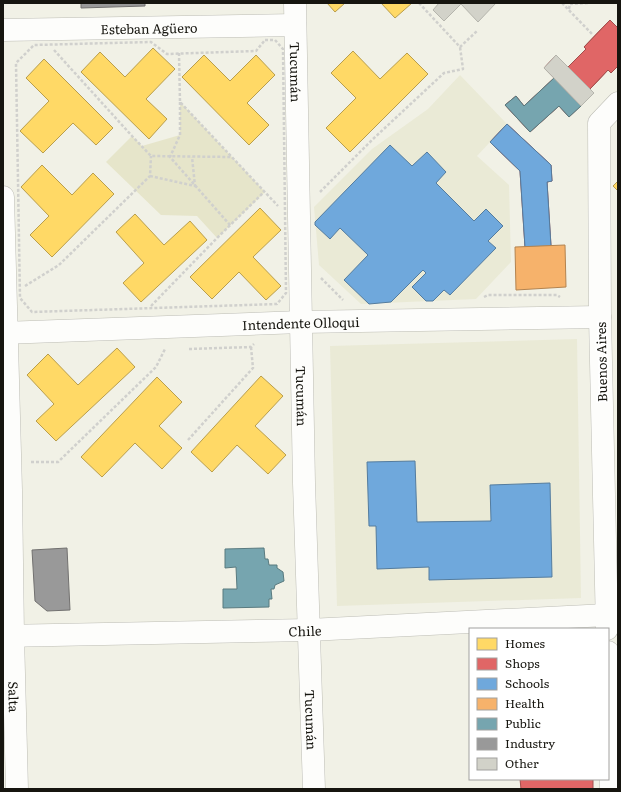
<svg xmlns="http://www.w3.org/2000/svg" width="621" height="792" font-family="Literata,serif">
  <rect width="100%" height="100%" fill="#f1f1e6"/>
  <g fill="#eaead6">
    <polygon points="460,75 507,124 477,156 509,185 511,262 476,299 361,304 319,265 314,207 372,149 428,109"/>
    <polygon points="577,339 581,598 337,606 330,346"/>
  </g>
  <polygon fill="#e6e5ca" points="180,102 265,192 217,238 197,216 161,215 106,162 132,136 142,146 180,135"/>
  <g fill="#ffd966" stroke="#b99e4c">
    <polygon points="327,3 345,3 335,12"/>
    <polygon points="381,3 412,3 395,18"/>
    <polygon points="153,48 175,69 146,99 167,119 149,139 81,72 100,52 125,77"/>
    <polygon points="353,51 380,79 407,53 428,74 350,152 326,128 356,98 331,73"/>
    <polygon points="204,55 230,81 256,55 275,75 247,103 269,125 249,145 182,77"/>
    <polygon points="44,59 113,128 96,145 73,123 43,153 20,131 49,101 26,78"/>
    <polygon points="42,165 72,195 93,173 114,194 52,257 30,235 49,216 21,187"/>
    <polygon points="618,181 618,191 613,186"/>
    <polygon points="260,208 281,230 253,257 281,286 266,300 239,272 212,299 190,277"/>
    <polygon points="135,214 164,245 190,221 207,240 141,302 123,283 144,263 116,232"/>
    <polygon points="117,348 135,367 56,441 36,421 54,404 27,375 48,354 78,385"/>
    <polygon points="261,376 283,396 255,426 286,455 268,474 237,445 212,472 191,452"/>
    <polygon points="157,377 182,402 159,426 182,448 162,469 135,443 102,477 81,457"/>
  </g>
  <g fill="#e06666" stroke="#a34e4c">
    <polygon points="610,20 618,28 618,66 611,73 608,70 590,89 594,93 569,117 559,106 530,132 505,105 516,96 524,106 554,78 544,68 556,55 568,67 586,49 584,47"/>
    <polygon points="610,20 618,28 618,66 611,73 608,70 590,89 568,67 586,49 584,47"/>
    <polygon points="507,124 551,165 552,181 547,182 551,246 525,247 520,171 490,142"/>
    <polygon points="520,779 593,779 593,789 521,789"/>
  </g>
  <g fill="#6fa8dc" stroke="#547c9e">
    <polygon points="507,124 551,165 552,181 547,182 551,246 525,247 520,171 490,142"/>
    <polygon points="390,145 412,166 427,152 446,172 436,183 474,221 486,209 503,226 488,241 496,248 450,295 444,290 433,301 426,301 412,287 426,273 423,270 391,302 369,304 344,280 368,255 340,228 330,239 315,225 315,222"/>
    <polygon points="415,461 417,522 491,521 490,485 550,483 552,577 429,580 429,567 377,569 376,526 369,526 367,462"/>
  </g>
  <polygon fill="#f6b26b" stroke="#b3834f" points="565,245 566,287 516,290 515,247"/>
  <g fill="#76a5af" stroke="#597a7f">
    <polygon points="554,78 581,106 569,117 559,106 530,132 505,105 516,96 524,106"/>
    <polygon points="264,548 265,559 268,559 269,565 277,565 277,568 283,572 284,581 275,585 274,589 271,589 272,599 269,599 269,607 223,608 223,589 237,589 236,567 225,568 225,549"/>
  </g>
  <g fill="#999" stroke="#727170">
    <polygon points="81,3 145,3 145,6 81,8"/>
    <polygon points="67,548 70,610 47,611 35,601 32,550"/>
  </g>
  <g fill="#d2d2c9" stroke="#b5b5ad">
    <polygon points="439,3 496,3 478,22 461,4 444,21 433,10"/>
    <polygon points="556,55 594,93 581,106 544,68"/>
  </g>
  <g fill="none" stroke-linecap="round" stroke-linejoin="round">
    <defs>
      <g id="minor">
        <path id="s1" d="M295,3L304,483L314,789"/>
        <path id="s2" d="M3,30L295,25"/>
        <path id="s3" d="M3,197L11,490L13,636L17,789"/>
        <path id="s4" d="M3,333L301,322L600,317"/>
        <polyline points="607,629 600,317 599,123 618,103"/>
        <path id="s5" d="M3,636L309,630L607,615"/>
        <polyline points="608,652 611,789"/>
      </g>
    </defs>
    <use href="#minor" stroke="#bdbdb5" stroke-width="23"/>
    <g stroke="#d0d0cd" stroke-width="2.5" stroke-dasharray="3 2" stroke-linecap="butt">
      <polyline points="419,3 460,47 477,31"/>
      <polyline points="562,3 592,34"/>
      <polyline points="569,9 570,4 588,3"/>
      <polygon points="265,40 275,40 283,49 286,293 277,304 32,312 20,298 16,63 34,45 151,42 167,54 256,51"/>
      <polyline points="54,50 132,136 151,156 231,157"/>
      <polyline points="179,53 180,102 278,206"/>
      <polyline points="180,102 180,135 170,157 230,225"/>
      <polyline points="150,176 195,186 192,157"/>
      <polyline points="320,192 373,139 444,73 463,69 460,47"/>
      <polyline points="321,278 343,300"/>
      <polyline points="25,286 59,265 150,176 151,156"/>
      <polyline points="484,297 488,295 557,295 560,297"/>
      <polyline points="151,306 217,238 264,192"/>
      <polyline points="189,349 251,347 254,344"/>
      <polyline points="188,440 253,368 251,347"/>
      <polyline points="31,462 58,462 156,367 165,349"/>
    </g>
    <use href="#minor" stroke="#fdfdfb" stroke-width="22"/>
  </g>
  <g text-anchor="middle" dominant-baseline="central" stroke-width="4" stroke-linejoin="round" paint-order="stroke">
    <g font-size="13" fill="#16150f" stroke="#fff">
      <text stroke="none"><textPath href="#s2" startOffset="146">Esteban Agüero</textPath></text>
      <text stroke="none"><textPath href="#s1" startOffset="69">Tucumán</textPath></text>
      <text stroke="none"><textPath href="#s4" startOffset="298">Intendente Olloqui</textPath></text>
      <text transform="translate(601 362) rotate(-91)">Buenos Aires</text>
      <text stroke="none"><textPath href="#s1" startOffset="393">Tucumán</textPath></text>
      <text stroke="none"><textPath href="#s5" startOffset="302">Chile</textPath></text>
      <text stroke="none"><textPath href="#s3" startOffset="500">Salta</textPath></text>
      <text stroke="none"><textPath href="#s1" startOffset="717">Tucumán</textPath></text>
    </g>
  </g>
  <rect width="621" height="792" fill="none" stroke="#16150f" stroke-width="8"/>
  <rect x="469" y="628" width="140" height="152" fill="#ffffff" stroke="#a2a19f"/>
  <rect x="477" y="638" width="20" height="12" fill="#ffd966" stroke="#a2a19f"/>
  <text x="505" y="648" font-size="12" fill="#16150f">Homes</text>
  <rect x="477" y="658" width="20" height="12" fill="#e06666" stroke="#a2a19f"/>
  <text x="505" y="668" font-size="12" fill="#16150f">Shops</text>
  <rect x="477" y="678" width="20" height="12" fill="#6fa8dc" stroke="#a2a19f"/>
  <text x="505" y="688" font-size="12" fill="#16150f">Schools</text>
  <rect x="477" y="698" width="20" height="12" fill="#f6b26b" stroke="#a2a19f"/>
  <text x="505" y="708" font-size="12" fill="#16150f">Health</text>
  <rect x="477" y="718" width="20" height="12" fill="#76a5af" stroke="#a2a19f"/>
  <text x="505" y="728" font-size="12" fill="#16150f">Public</text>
  <rect x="477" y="738" width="20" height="12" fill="#999999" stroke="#a2a19f"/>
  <text x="505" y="748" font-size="12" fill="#16150f">Industry</text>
  <rect x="477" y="758" width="20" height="12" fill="#d2d2c9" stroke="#a2a19f"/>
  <text x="505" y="768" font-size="12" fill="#16150f">Other</text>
</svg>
